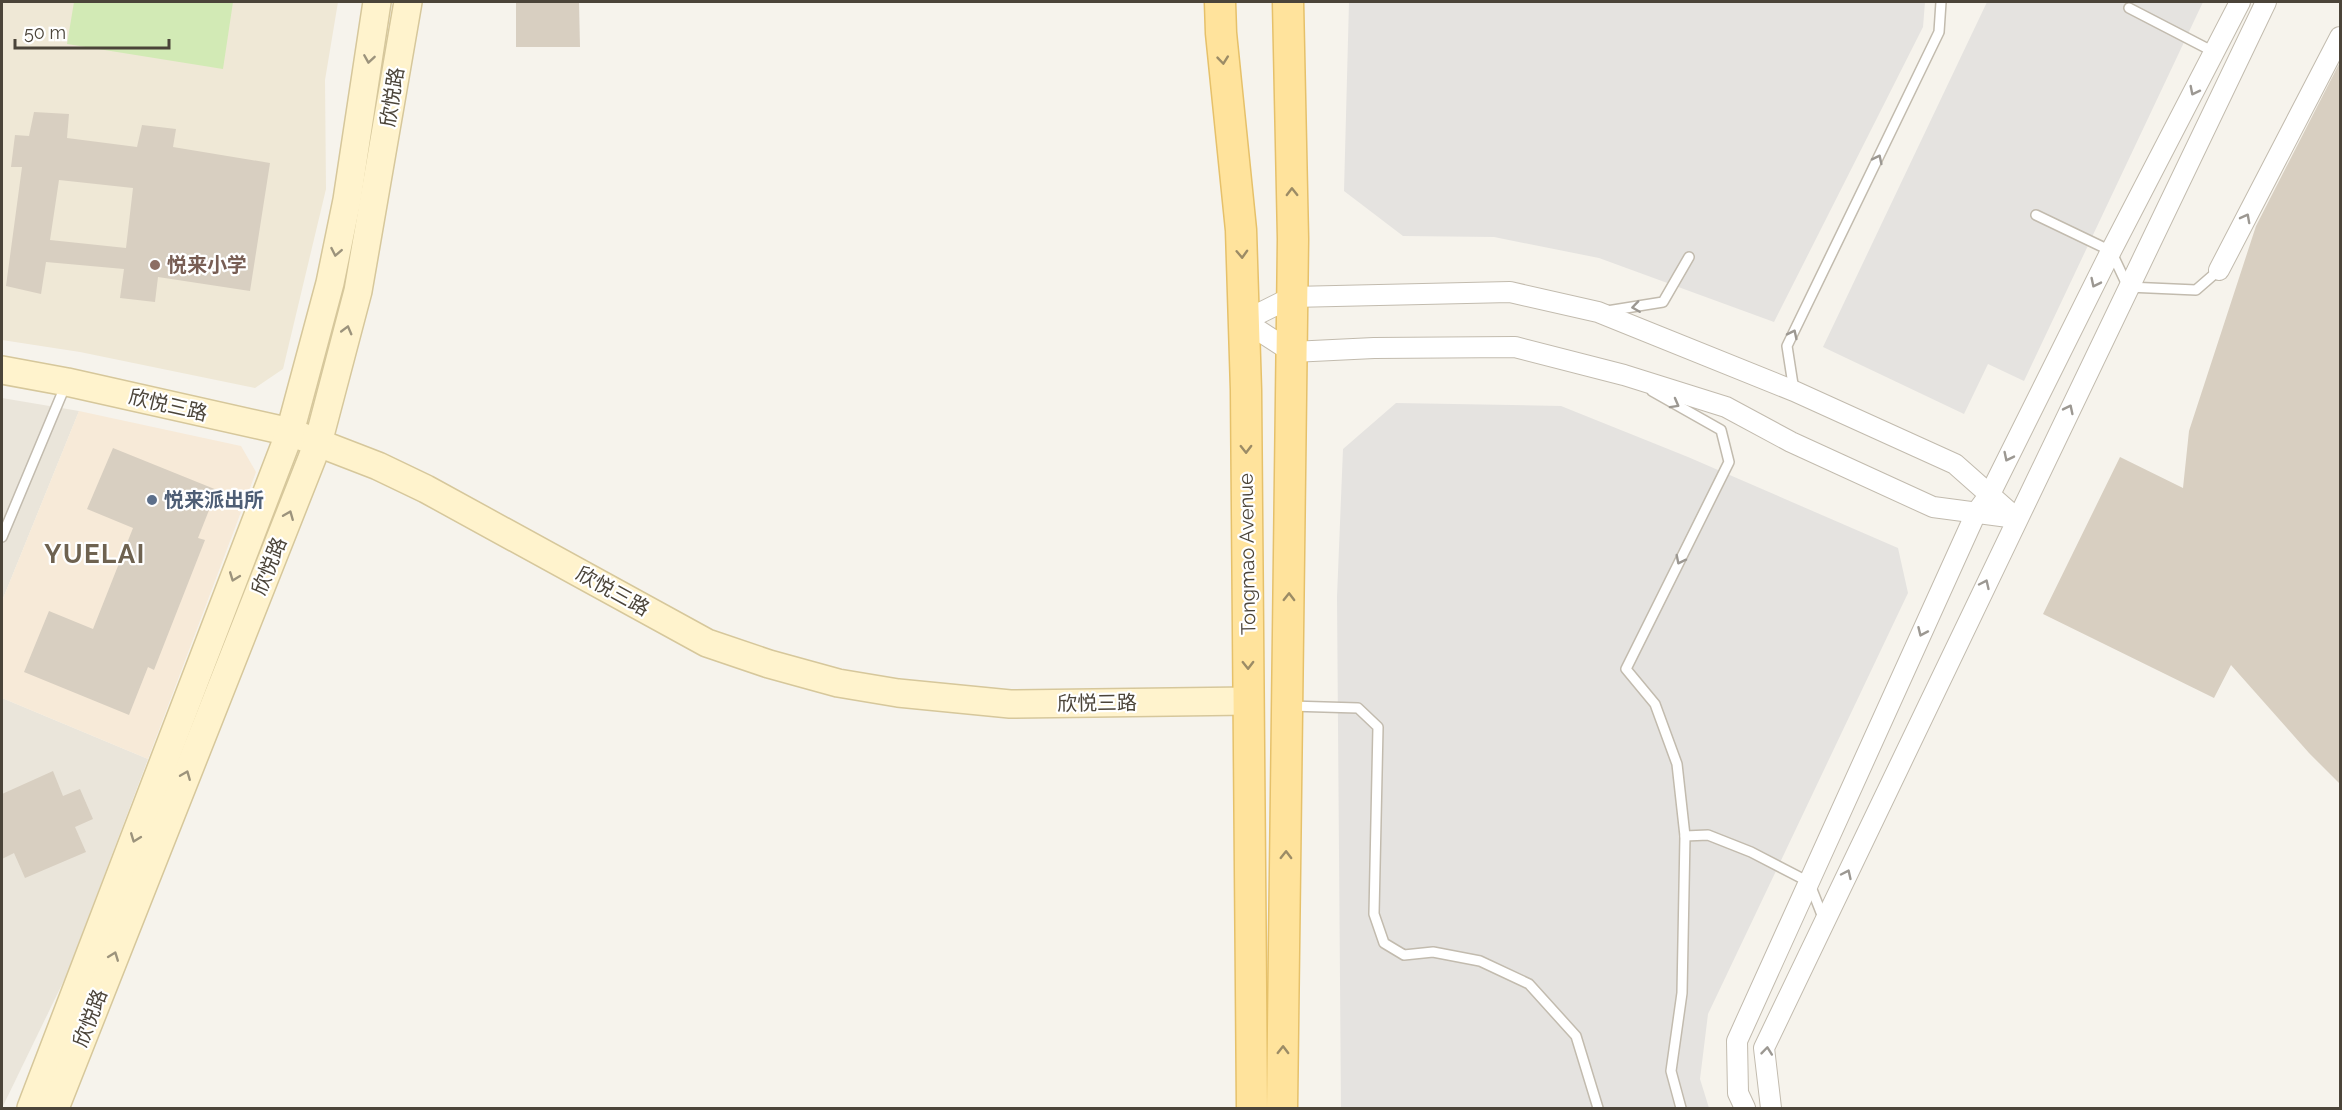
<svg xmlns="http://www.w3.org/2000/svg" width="2342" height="1110" font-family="Raleway,'Noto Sans SC',sans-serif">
  <rect width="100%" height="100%" fill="#f6f3ec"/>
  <g fill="#eae5da">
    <polygon points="2,398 79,411 2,601"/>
    <polygon points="2,698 148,759 67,974 2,1108"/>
  </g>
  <polygon fill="#f7ead8" points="79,411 241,446 256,472 148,759 2,698 2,601"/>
  <polygon fill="#efe8d6" points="2,2 338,2 325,80 326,189 283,369 255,388 80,352 2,340"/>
  <polygon fill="#d2eab5" points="74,2 233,2 223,69 67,44"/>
  <g fill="#e5e3e0">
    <polygon points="1349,2 1925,2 1923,27 1774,322 1599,258 1494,237 1403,236 1344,191"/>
    <polygon points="1987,2 2203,2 2024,381 1988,364 1964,414 1823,347"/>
    <polygon points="1396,403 1561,406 1688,457 1898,548 1908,593 1708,1014 1700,1079 1709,1108 1341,1108 1337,597 1343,449"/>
  </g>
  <g fill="#d8cfc1" fill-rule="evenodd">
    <polygon points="516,2 579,2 580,47 516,47"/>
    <polygon points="2340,62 2340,784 2309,753 2231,665 2214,698 2043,614 2120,457 2183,488 2189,431 2256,226"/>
    <path d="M34,112L69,114L67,138L137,147L142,125L176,129L173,147L270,163L250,291L158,277L155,302L120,298L124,269L46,262L41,294L6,286L22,167H11L15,135L29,136ZM59,180L133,188L126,248L50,240Z"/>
    <polygon points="113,448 217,490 198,538 205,540 154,670 148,667 129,715 24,672 49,611 93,629 133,528 87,509"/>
    <polygon points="53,771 63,796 80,789 93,819 75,827 86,852 25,878 14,853 2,859 2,794"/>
  </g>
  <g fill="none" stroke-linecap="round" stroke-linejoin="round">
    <defs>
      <g id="lane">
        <polyline points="2129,8 2214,52"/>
        <polyline points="2036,215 2111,251 2128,287 2196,290 2219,270"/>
        <polyline points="1607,311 1663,302 1689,257"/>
        <polyline points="1652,391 1721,430 1729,462 1626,669 1655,704 1677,764 1685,836 1682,993 1671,1071 1681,1108"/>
        <polyline points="1794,391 1787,346 1939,32 1941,2"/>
        <polyline points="2,537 66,384"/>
        <polyline points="1290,706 1358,708 1378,727 1374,914 1384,943 1404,955 1433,952 1480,961 1529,984 1576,1036 1598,1108"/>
        <polyline points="1685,836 1708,835 1751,852 1809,882 1824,920"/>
      </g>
      <g id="street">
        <polyline points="2219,270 2340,37"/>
        <polygon points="1510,292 1598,312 1794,391 1955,464 2016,518 1933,507 1791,442 1726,407 1624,375 1515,347 1374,348 1292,352 1244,321 1292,297"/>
        <polyline points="1745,1108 1738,1093 1737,1041 1976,513 1990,494 2111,251 2240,2"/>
        <polyline points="1771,1108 1764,1048 2266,2"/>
      </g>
      <g id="secondary">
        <polyline points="2,370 67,382 290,432 378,466 426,489 707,643 769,664 838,683 898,693 1010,704 1249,701"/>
        <polyline points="31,1108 290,432 330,283 347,200 377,2"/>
        <polyline points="55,1108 318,443 358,291 408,2"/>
      </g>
      <g id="primary">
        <polyline points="1220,2 1221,33 1241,230 1246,390 1252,1108"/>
        <polyline points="1282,1108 1293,239 1288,2"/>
      </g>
    </defs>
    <use href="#lane" stroke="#c2bbae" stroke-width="12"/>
    <use href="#street" stroke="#c2bbae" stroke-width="22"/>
    <use href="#secondary" stroke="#d6c79b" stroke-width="30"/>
    <use href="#primary" stroke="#e6c16a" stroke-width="33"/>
    <use href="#lane" stroke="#fff" stroke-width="9"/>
    <use href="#street" stroke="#fff" stroke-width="20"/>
    <use href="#secondary" stroke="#fff3cd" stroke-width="27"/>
    <use href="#primary" stroke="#ffe39c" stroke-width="30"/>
  </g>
  <defs><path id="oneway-chevron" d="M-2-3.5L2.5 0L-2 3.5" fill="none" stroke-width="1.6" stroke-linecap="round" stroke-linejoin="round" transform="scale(1.5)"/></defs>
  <g stroke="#9c937c">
    <use href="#oneway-chevron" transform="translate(369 59) rotate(99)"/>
    <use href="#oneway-chevron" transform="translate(336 252) rotate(101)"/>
    <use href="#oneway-chevron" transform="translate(347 330) rotate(-75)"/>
    <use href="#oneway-chevron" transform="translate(289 515) rotate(-68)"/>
    <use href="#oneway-chevron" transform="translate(234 577) rotate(111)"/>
    <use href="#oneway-chevron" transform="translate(186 775) rotate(-68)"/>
    <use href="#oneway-chevron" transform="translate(135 838) rotate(111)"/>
    <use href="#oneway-chevron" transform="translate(114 956) rotate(-69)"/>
  </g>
  <g stroke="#9c8c66">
    <use href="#oneway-chevron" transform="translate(1223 60) rotate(84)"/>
    <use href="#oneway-chevron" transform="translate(1292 192) rotate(-91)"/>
    <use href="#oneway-chevron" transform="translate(1242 254) rotate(88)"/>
    <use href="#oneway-chevron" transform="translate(1246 449) rotate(89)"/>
    <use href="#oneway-chevron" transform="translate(1289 597) rotate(-89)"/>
    <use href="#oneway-chevron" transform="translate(1248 665) rotate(89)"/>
    <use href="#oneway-chevron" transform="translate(1286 855) rotate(-89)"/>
    <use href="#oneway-chevron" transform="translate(1283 1050) rotate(-89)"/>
  </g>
  <g stroke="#9c9892">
    <use href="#oneway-chevron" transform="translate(2194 91) rotate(117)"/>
    <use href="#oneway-chevron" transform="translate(1878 159) rotate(-64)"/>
    <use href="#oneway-chevron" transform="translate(2246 218) rotate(-62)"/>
    <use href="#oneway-chevron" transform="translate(2095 283) rotate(116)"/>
    <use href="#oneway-chevron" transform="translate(1636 307) rotate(172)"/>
    <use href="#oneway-chevron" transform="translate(1793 334) rotate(-64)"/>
    <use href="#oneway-chevron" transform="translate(1675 404) rotate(29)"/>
    <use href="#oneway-chevron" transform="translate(2069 409) rotate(-64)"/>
    <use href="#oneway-chevron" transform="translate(2008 457) rotate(116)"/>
    <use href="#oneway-chevron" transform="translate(1680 560) rotate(117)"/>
    <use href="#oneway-chevron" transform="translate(1985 584) rotate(-65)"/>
    <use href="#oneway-chevron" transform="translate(1922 632) rotate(114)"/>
    <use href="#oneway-chevron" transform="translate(1847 874) rotate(-65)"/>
    <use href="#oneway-chevron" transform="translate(1767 1051) rotate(-84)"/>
  </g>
  <circle fill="#8d6e63" stroke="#fff" stroke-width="2" cx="155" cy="265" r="6"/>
  <circle fill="#5c6f8a" stroke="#fff" stroke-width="2" cx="152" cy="500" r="6"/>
  <g text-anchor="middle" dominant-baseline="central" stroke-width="4.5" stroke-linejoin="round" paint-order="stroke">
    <g font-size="20" fill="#4b4439" stroke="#fff">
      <text transform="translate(392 97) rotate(-81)">欣悦路</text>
      <text transform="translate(168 405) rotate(13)">欣悦三路</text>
      <text transform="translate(1247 554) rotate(-91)">Tongmao Avenue</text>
      <text transform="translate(269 566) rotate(-68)">欣悦路</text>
      <text transform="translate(613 591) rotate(29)">欣悦三路</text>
      <text transform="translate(1097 703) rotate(-1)">欣悦三路</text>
      <text transform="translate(90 1018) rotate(-69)">欣悦路</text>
    </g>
    <g font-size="20" font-weight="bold" fill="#785e54" stroke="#fff" text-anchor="start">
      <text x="167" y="265">悦来小学</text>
    </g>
    <g font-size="20" font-weight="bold" fill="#4e5e75" stroke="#fff" text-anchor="start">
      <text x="164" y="500">悦来派出所</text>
    </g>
    <g font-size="26" font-weight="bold" letter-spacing="1.5" fill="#6e6250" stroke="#fff">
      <text x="95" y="554">YUELAI</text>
    </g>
  </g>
  <rect width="2342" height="1110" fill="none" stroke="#4b4439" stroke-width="6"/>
  <path d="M15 39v9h154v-9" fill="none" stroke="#4b4439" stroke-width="3"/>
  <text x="24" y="39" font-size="18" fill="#4b4439" stroke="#ffffff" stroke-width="4.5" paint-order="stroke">50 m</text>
</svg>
